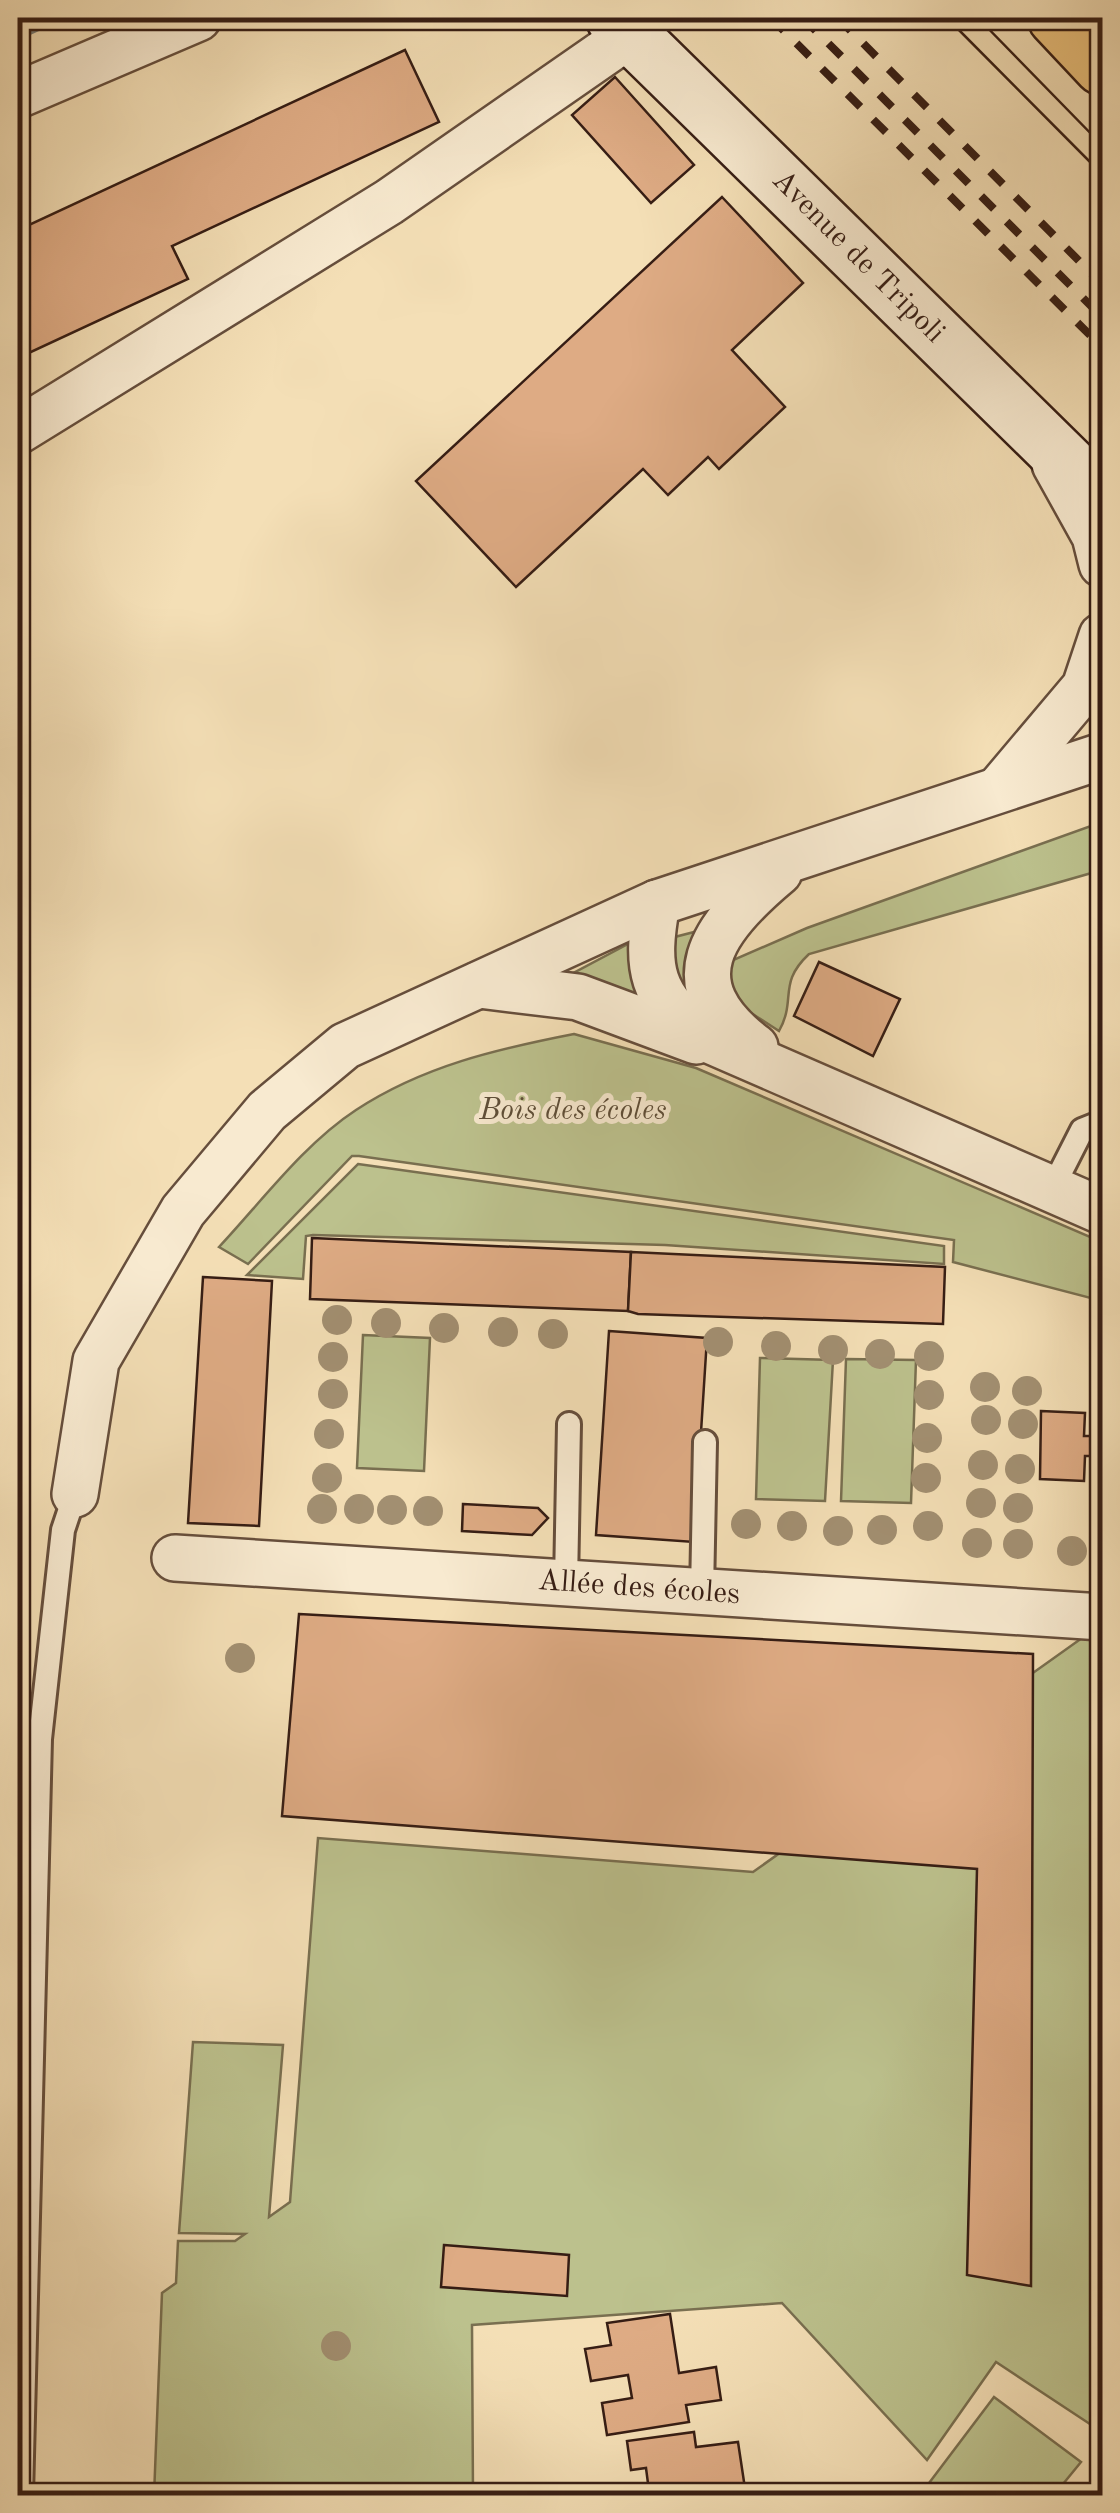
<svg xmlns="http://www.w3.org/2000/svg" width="1120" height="2513" font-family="'Old Standard TT',serif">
  <rect width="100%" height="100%" fill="#f4dfb6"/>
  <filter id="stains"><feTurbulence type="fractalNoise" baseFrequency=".002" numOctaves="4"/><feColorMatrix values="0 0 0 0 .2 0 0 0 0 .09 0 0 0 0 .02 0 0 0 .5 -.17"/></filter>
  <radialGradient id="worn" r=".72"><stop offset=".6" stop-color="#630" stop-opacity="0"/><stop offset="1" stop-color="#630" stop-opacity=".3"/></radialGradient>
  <g fill="#bcc18d" stroke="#796f50" stroke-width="2.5">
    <path d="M1102,822V870L809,954C777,984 797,999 779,1031L751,1013L726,987L724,964L807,928Z"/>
    <polygon points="702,930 693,993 681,1001 663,940"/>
    <polygon points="643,936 666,1020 566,977"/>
    <path d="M574,1034L696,1068L1102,1242V1301L953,1262L954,1240L359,1156H352L248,1264L219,1247C262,1201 304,1144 356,1110C423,1066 497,1049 574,1034Z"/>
    <polygon points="358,1164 944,1246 944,1264 665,1245 313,1235 306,1236 303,1279 247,1275"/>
    <polygon points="363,1335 430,1338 424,1471 357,1468"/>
    <polygon points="760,1358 833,1360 825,1501 756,1499"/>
    <polygon points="846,1359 916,1360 911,1503 841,1501"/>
    <polygon points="1082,1638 1102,1640 1102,2432 996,2362 927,2460 782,2303 472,2325 473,2495 154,2496 162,2293 176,2283 178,2241 235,2241 245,2234 179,2233 193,2042 283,2045 269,2217 290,2202 318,1838 753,1872"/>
    <polygon points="994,2397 1081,2462 1054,2495 920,2495"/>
  </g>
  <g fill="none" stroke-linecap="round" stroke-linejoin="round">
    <polyline stroke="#767b77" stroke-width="12" points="18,34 53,18"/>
  </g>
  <g fill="#deab84" stroke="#361d14" stroke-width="2.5">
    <polygon points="405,50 439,122 172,246 188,279 18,358 18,230"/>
    <polygon points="615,77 694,165 651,203 572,115"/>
    <polygon points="722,197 803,283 732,350 785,407 719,469 708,457 668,495 643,469 516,587 416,481"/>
    <polygon points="819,962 900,999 873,1056 794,1016"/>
    <polygon points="312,1238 631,1252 628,1311 310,1299"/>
    <polygon points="631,1252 945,1267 943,1324 638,1314 628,1311"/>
    <polygon points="203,1277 272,1281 259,1526 188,1523"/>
    <polygon points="609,1331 707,1338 694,1542 596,1535"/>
    <polygon points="1041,1411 1085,1413 1084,1436 1100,1436 1098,1456 1085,1456 1084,1481 1040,1479"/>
    <polygon points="463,1504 538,1508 548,1518 532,1535 462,1531"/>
    <polygon points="299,1614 1033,1654 1031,2286 967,2275 977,1869 282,1816"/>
    <polygon points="444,2245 569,2255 567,2296 441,2287"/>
    <polygon points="670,2314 679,2373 716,2367 721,2400 686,2405 689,2422 607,2435 602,2403 632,2398 628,2375 591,2381 585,2349 611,2345 607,2323"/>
    <polygon points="694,2432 696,2447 738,2442 746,2495 629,2496 649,2491 646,2468 631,2470 627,2441"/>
  </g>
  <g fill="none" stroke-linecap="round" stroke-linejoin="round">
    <defs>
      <g id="lane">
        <polyline points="1053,1187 1082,1130 1102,1122"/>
        <polyline points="566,1583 569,1424"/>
        <polyline points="702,1592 705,1442"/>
        <polyline points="21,2496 40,1739 63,1530 75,1494"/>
      </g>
      <g id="street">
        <polyline points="18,95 198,18"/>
        <polyline points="18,431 389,202 631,34"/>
        <polyline points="1055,464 1095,536 1102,564"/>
        <polyline points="999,789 1085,687 1102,636"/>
        <path d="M657,903C645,969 650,997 705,1038L1102,1211"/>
        <polyline points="479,985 578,997 696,1041"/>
        <path d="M755,1047C670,983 712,928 779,872"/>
        <polyline points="75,1494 96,1361 183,1211 267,1111 345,1046 657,903 1102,756"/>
        <polyline points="175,1558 1102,1617"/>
      </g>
      <polyline id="secondary" points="614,18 1102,497"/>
      <polyline id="highway" points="1056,18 1102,67"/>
    </defs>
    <use href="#lane" stroke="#664e3c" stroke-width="28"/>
    <use href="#street" stroke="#664e3c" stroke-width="50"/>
    <use href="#secondary" stroke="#361d14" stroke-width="60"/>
    <use href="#highway" stroke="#361d14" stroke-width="60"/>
    <use href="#lane" stroke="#f8ead0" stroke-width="22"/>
    <use href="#street" stroke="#f8ead0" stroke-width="45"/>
    <use href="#secondary" stroke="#f8ead0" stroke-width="55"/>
    <use href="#highway" stroke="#eac07b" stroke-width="55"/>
    <g stroke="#361d14" stroke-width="2.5">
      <polyline points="947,18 1102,174"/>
      <polyline points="978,18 1102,145"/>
    </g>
    <g stroke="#361d14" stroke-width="8" stroke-dasharray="18 18" stroke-linecap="butt">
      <polyline points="771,18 1102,347"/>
      <polyline points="803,18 1102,317"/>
      <polyline points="838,18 1102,284"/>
    </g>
  </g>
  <g fill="#a28f71">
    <circle cx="337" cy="1320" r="15"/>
    <circle cx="386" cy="1323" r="15"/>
    <circle cx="444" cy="1328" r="15"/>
    <circle cx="503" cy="1332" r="15"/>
    <circle cx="553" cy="1334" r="15"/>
    <circle cx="718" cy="1342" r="15"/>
    <circle cx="776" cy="1346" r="15"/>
    <circle cx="833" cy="1350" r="15"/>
    <circle cx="880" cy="1354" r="15"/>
    <circle cx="929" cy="1356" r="15"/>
    <circle cx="333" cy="1357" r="15"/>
    <circle cx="985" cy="1387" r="15"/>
    <circle cx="1027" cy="1391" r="15"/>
    <circle cx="333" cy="1394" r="15"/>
    <circle cx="929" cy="1395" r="15"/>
    <circle cx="986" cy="1420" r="15"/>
    <circle cx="1023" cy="1424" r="15"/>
    <circle cx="329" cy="1434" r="15"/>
    <circle cx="927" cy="1438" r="15"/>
    <circle cx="983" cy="1465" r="15"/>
    <circle cx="1020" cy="1469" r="15"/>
    <circle cx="327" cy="1478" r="15"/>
    <circle cx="926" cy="1478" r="15"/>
    <circle cx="981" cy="1503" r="15"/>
    <circle cx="1018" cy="1508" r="15"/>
    <circle cx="322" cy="1509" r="15"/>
    <circle cx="359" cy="1509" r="15"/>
    <circle cx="392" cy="1510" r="15"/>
    <circle cx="428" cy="1511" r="15"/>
    <circle cx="746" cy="1524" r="15"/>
    <circle cx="792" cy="1526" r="15"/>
    <circle cx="928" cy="1526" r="15"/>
    <circle cx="882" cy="1530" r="15"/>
    <circle cx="838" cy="1531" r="15"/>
    <circle cx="977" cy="1543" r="15"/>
    <circle cx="1018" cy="1544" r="15"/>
    <circle cx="1072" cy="1551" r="15"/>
    <circle cx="240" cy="1658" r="15"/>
    <circle cx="336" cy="2346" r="15"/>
  </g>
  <g text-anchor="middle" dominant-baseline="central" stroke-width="10" stroke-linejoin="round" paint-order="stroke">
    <g font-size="30" fill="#361d14" stroke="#f8ead0">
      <text transform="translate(858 257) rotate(45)">Avenue de Tripoli</text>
      <text transform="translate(639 1588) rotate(4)">Allée des écoles</text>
    </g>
    <g font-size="30" font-style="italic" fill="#5e4e38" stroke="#f8ead0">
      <text x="573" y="1111">Bois des écoles</text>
    </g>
  </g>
  <rect width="1120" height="2513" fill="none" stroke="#f4dfb6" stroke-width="60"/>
  <rect x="20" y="20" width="1080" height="2473" fill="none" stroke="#361d14" stroke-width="5"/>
  <rect x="30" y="30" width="1060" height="2453" fill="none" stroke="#361d14" stroke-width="2.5"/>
  <rect width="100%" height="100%" filter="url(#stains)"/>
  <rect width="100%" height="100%" fill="url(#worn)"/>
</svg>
